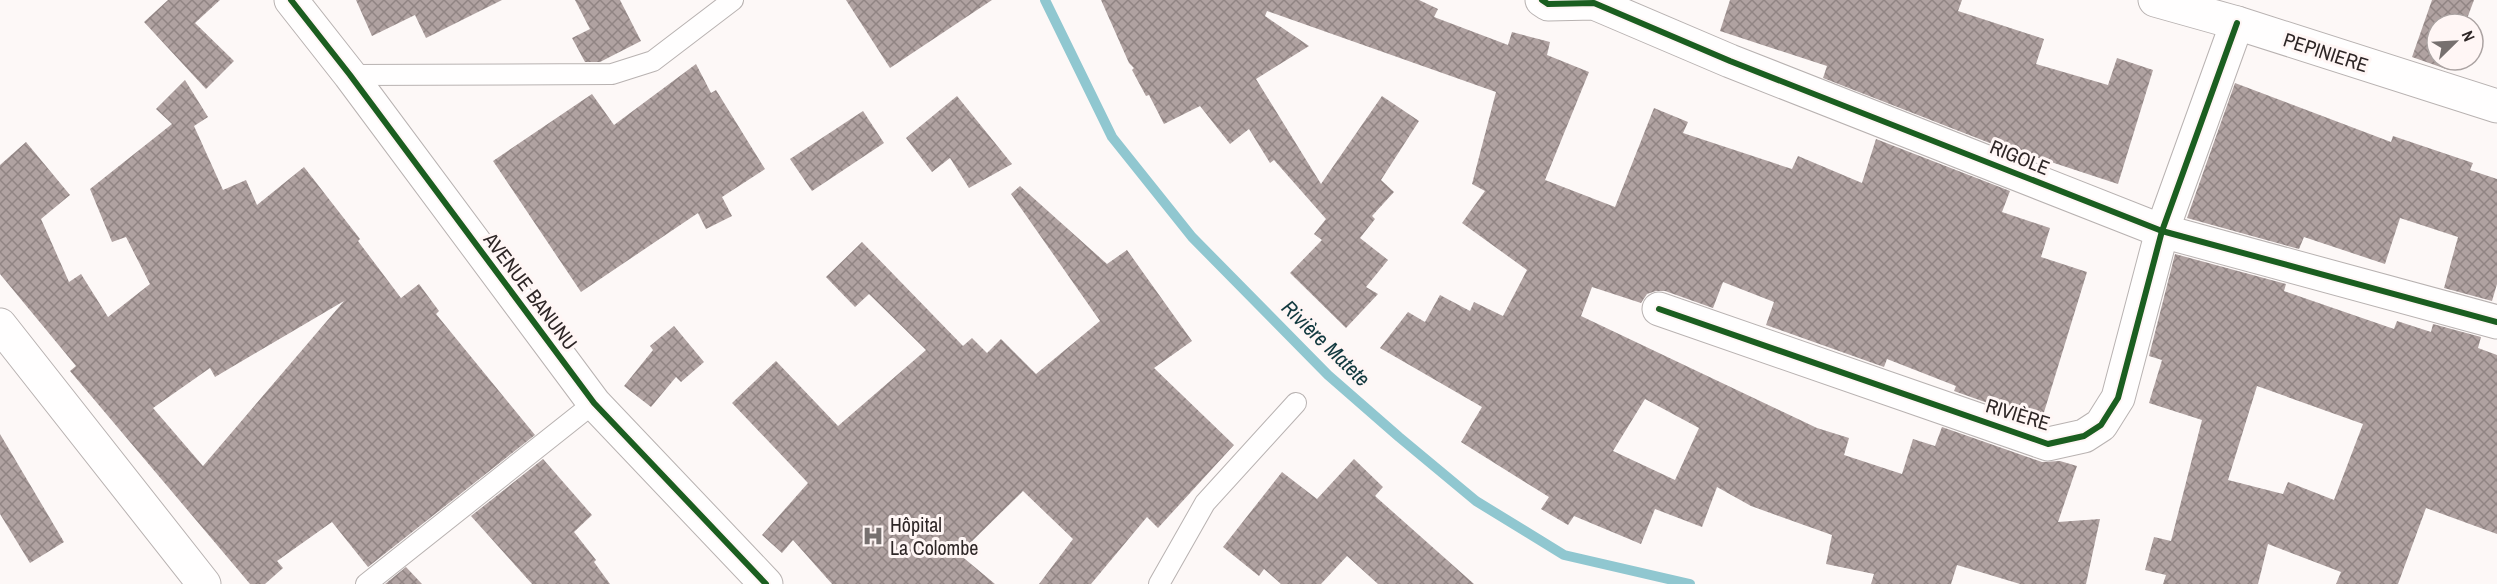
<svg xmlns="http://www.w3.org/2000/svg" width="2497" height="584" font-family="'Archivo Narrow',sans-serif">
  <defs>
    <pattern id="building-cross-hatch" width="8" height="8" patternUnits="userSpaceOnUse" patternTransform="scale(1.5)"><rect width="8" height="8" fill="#b0a2a1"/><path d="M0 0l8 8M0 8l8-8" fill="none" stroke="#908483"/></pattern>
  </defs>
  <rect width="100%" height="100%" fill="#fdf8f7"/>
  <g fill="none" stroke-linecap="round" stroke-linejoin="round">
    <polyline stroke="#90c7d0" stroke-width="10" points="1045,0 1112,137 1192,237 1328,375 1399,437 1476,501 1564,555 1690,584"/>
  </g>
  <g fill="url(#building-cross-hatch)" fill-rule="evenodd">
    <polygon points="168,0 220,0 195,23 234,61 206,89 144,22"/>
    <polygon points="356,0 502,0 426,38 415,15 372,36"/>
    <polygon points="575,0 620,0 641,41 600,62 585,62 572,38 590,29"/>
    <polygon points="846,0 992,0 890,68"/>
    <path d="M1101,0H1419L1438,9L1434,17L1508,45L1512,32L1550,42L1547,55L1589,72L1545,180L1615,207L1654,108L1688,122L1683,133L1792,169L1798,156L1862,183L1876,139L2010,191L2002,212L2050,228L2041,257L2087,272L2041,422L1954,391L1956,386L1887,359L1884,367L1766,325L1774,302L1723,282L1713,308L1665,291H1656L1647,294L1641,303L1592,287L1581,316L1817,428L1849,438L1844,455L1902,474L1913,439L1935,446L1942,427L2042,462L2060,461L2077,466L2058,522L2100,519L2086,584H2020L1957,565L1951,584H1871L1874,574L1826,564L1832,535L1751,506L1717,487L1702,527L1655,509L1641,544L1574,516L1568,525L1541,509L1549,497L1461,442L1482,407L1380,348L1408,312L1425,322L1440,295L1470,311L1474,302L1503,316L1527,270L1462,223L1485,191L1472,184L1496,92L1267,11L1265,16L1309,46L1256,79L1321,184L1382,96L1419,121L1381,180L1394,192L1372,216L1375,219L1360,238L1388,260L1366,287L1378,294L1346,328L1290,273L1322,240L1314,234L1326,219L1274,160L1270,163L1249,129L1230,144L1200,106L1164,124L1149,95L1146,96L1132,70L1134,68L1129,63ZM1645,399L1699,428L1675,480L1613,451Z"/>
    <polygon points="1730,0 1962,0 1958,11 2044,39 2036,64 2108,85 2117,58 2153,70 2118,184 2024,153 2023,156 1823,78 1827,66 1720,31"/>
    <polygon points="2432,0 2474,0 2465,24 2437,24 2437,60 2452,60 2449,70 2412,57"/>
    <polygon points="696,64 711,93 716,90 765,169 722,197 732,216 706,229 698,213 581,292 493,161 592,94 614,125"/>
    <path d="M185,80L208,117L194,126L223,190L246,180L257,205L304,167L360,239L358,241L401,298L419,284L439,311L436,314L535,435L368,567L332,522L277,561L283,568L265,584H250L70,371L76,366L0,274V165L26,142L70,195L41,219L69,282L81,274L108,317L150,284L126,237L112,242L90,189L172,124L156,109ZM344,301L203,466L153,408L210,368L215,377Z"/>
    <polygon points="2235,83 2391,142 2393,136 2473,163 2470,170 2497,179 2497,284 2492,301 2444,288 2458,237 2400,218 2385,264 2304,237 2299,249 2187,218"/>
    <polygon points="957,96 1012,164 969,188 950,158 932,172 906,138"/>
    <polygon points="863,111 884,143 812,191 790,159"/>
    <polygon points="1020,186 1107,264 1127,250 1192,341 1154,368 1234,445 1158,528 1147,517 1091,584 1039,584 1073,539 1023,491 959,554 995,584 832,584 793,540 782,553 762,535 808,483 732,403 776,361 838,426 926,350 869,294 855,307 826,277 862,242 963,346 972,338 987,353 1001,339 1036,374 1100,321 1011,194"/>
    <path d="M2175,254L2286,284L2284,291L2394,329L2397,321L2431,332L2433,324L2481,337L2478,348L2497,355V534L2426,508L2398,584H2336L2341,572L2268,544L2258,584H2163L2166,575L2145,570L2154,537L2171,541L2202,420L2149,403L2162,360L2149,356ZM2257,386L2363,424L2334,500L2288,482L2283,494L2228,480Z"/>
    <polygon points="674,326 704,362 681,382 676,377 651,407 624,386 653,350 650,346"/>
    <polygon points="0,434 64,542 30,563 0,514"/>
    <polygon points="543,459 592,515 574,532 596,560 594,562 610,584 532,584 471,516"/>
    <polygon points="1354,459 1383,487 1375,496 1474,584 1378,584 1347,556 1321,584 1281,584 1264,569 1259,576 1223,547 1282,472 1317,499"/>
    <polygon points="406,567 422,584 385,584"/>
  </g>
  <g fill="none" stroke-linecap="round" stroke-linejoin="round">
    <defs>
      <g id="service">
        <polyline points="350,75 612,74 653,61 733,0"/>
        <polyline points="366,584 594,403"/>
        <polyline points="1159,584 1205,503 1296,403"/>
      </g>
      <g id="minor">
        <polyline points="1542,0 1548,4 1594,3 1730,61 2162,231 2497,322"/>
        <polyline points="2155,0 2237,23 2497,106"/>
        <polyline points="1659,309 2048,444 2084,436 2101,425 2118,398 2162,231 2237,23"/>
        <polyline points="0,325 204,584"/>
      </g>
      <polyline id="tertiary" points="291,0 350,75 594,403 766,584"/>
    </defs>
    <use href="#service" stroke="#b8b2b1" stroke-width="22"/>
    <use href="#minor" stroke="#b8b2b1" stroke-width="35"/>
    <use href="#tertiary" stroke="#b8b2b1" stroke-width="35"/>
    <use href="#service" stroke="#fffefe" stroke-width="20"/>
    <use href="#minor" stroke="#fffefe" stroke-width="33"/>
    <use href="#tertiary" stroke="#fffefe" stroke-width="33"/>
    <defs>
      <g id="cycleway">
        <polyline points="291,0 350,75 594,403 766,584"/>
        <polyline points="1542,0 1548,4 1594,3 1730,61 2162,231 2497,322"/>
        <polyline points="1659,309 2048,444 2084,436 2101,425 2118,398 2162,231 2237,23"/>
      </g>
    </defs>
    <use href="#cycleway" stroke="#fff6f5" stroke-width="10"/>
    <use href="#cycleway" stroke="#1b5e20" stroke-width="6"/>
  </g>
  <defs>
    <symbol id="hospital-bare" viewBox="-9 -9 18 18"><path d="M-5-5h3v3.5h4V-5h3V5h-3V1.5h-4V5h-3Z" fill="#76706f" stroke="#fff6f5" stroke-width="2.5" paint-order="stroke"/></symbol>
  </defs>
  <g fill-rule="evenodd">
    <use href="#hospital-bare" x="858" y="521" width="30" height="30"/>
  </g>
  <g text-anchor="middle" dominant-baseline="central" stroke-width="6" stroke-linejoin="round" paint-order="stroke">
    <g font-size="20" fill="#2e2626" stroke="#fff6f5">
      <text transform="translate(2326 52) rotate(18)">PEPINIERE</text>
      <text transform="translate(2020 157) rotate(22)">RIGOLE</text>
      <text transform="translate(531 291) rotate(53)">AVENUE BANUNU</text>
      <text transform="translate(2018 414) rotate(17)">RIVIÈRE</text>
    </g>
    <g font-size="20" fill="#2e2626" stroke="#fff6f5" text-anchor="start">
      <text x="890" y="524">Hôpital<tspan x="890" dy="23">La Colombe</tspan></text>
    </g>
    <g font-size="21" font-style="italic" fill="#11383e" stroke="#fff6f5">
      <text transform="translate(1326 343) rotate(44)">Rivière Matete</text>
    </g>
  </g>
  <g transform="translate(2455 42) rotate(66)"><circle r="28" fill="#fff6f5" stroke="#aba3a2" stroke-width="1.5"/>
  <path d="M0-4.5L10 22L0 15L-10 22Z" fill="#76706f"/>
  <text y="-9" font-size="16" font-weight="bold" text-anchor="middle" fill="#2e2626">N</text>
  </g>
</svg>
